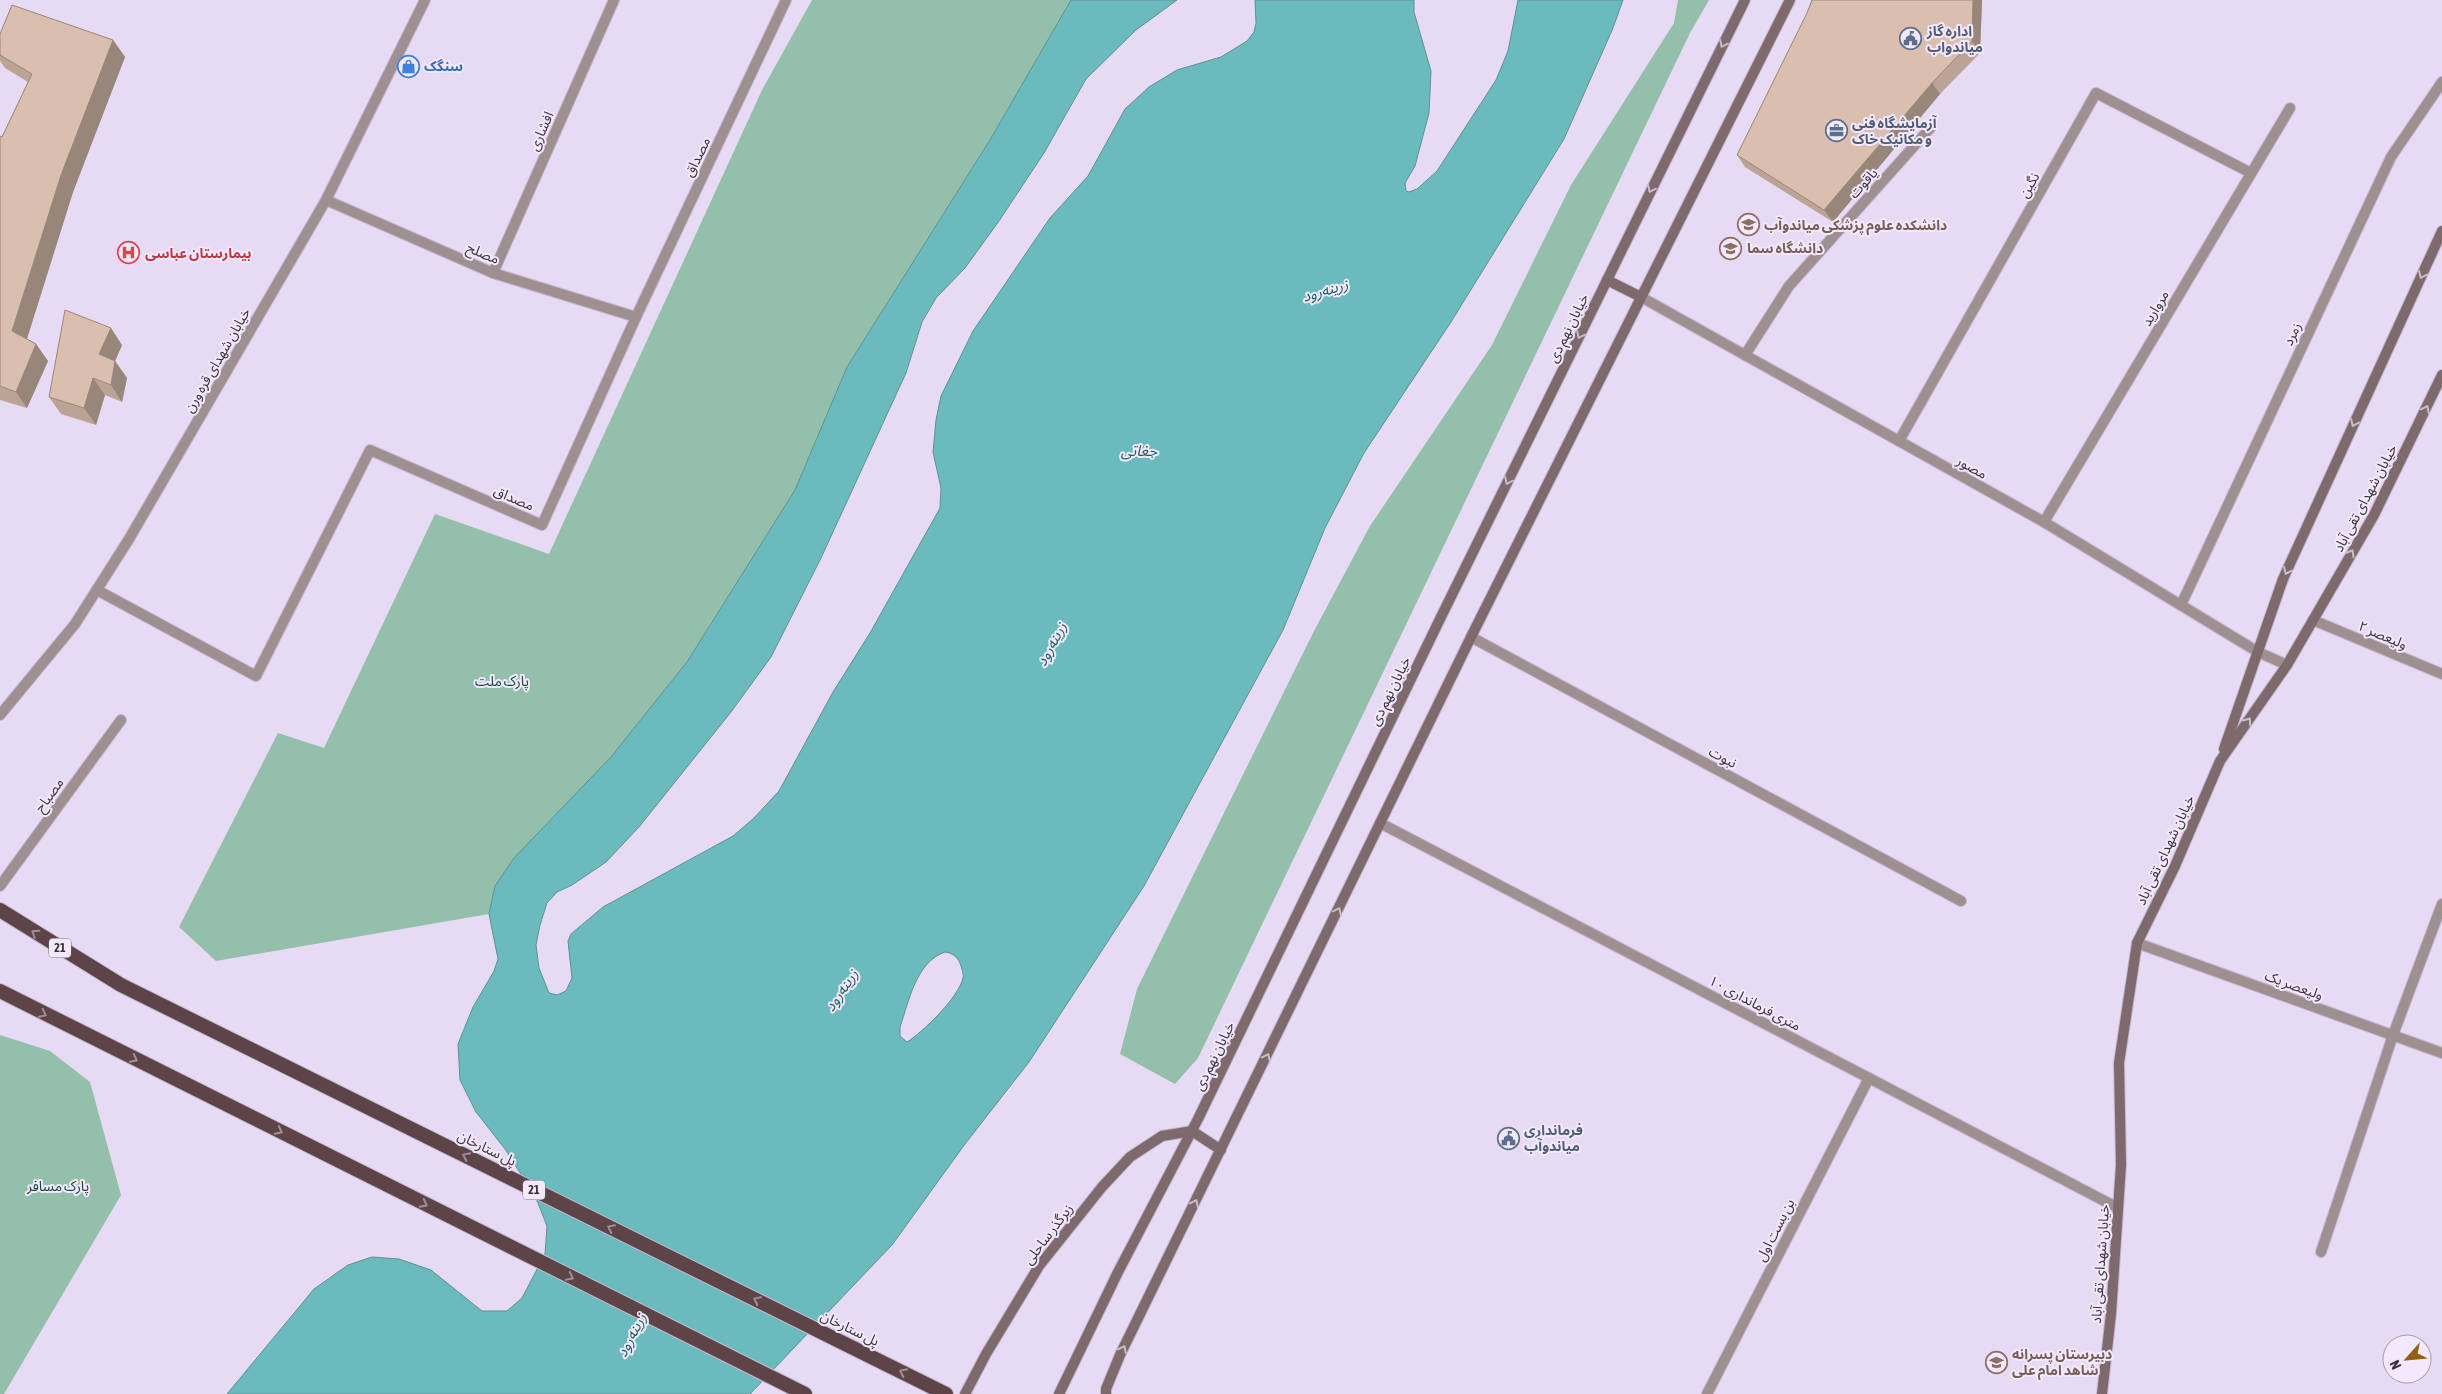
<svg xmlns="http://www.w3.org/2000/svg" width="2442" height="1394" font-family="'Asap Condensed','Noto Sans Arabic',sans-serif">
  <rect width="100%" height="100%" fill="#e7daf4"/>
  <g fill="#94bfaa">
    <polygon points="812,0 1071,0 990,140 847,367 795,490 687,662 611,757 495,886 489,914 216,961 179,927 278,733 324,748 435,514 549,554 762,90"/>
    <polygon points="1678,0 1709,0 1690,33 1198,1058 1175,1084 1120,1054 1137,989 1313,633 1370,526 1492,345 1571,185 1674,23"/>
    <polygon points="0,1035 50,1051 90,1082 121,1195 4,1394 0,1394"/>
  </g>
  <path fill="#6bbbbe" stroke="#5b9297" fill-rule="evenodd" d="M1071,0H1177L1136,30L1086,79L1044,153L999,221L965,268L936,298L922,322L906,373L821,558L771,657L731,712L639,827L606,862L572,885L557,892L547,903L540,925L536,945L539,968L549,993L557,995L566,991L572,978L568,941L571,934L603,907L733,836L754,818L779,791L833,692L870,633L940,508L941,488L933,452L936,420L941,396L973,331L1050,218L1088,176L1125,109L1149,87L1177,70L1221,57L1247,41L1254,32L1256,23L1255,0H1414V12L1431,71L1429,113L1415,166L1405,183L1406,191L1409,192L1417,189L1437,171L1496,80L1508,51L1518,0H1623L1613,28L1564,139L1451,322L1364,453L1325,528L1283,630L1144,886L1029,1062L965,1144L892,1245L750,1394H227L314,1289L348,1265L372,1257L399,1259L431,1270L482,1311H507L522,1298L545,1254L547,1226L536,1198L505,1149L476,1112L460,1080L458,1044L473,1007L494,971L498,959L489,914L495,886L514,858L611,757L687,662L795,490L847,367L990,140ZM945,952C953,953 959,958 961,966C962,970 964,974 963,978C959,997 923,1032 907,1042L900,1036V1027C909,1001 916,962 945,952Z"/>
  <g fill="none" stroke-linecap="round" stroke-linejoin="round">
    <defs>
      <g id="minor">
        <polyline points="326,200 493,273 636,317"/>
        <polyline points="493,273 614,0"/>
        <polyline points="1641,297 2044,522 2258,652 2287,665"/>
        <polyline points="1745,355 1789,286 1932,126"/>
        <polyline points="1899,441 2096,93 2251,173"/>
        <polyline points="2044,522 2290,108"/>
        <polyline points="97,590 256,676 370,450 542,525 636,317 786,0"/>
        <polyline points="2181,605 2391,157 2442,82"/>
        <polyline points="2313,620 2442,674"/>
        <polyline points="1471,637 1961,901"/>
        <polyline points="1380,823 2118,1208"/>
        <polyline points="0,886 121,720"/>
        <polyline points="2137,943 2442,1053"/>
        <polyline points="2321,1252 2393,1035 2442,904"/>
        <polyline points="1707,1394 1869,1078"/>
      </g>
      <polyline id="tertiary" points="0,715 75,624 129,539 326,200 425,0"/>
      <g id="secondary">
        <polyline points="1607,280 1641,297"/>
        <polyline points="2224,749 2283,579 2442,231"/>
        <polyline points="965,1394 986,1354 1039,1266 1102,1187 1130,1157 1162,1136 1192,1131 1221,1150"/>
        <polyline points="1059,1394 1118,1272 1198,1119 1439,621 1745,0"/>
        <polyline points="1106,1394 1106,1389 1120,1355 1471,637 1790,0"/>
        <polyline points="2102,1394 2111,1314 2121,1165 2119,1063 2137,943 2175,866 2220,761 2287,665 2374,515 2442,375"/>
      </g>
      <g id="trunk">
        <polyline points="0,910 121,985 946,1394"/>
        <polyline points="0,991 805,1394"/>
      </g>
    </defs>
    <use href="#minor" stroke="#c4b8cf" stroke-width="12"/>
    <use href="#tertiary" stroke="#c4b8cf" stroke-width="12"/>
    <use href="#secondary" stroke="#c4b8cf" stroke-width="12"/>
    <use href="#trunk" stroke="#c4b8cf" stroke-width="16"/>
    <use href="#minor" stroke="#9e9091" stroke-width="10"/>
    <use href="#tertiary" stroke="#9e9091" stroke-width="10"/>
    <use href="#secondary" stroke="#7e6a6c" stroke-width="10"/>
    <use href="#trunk" stroke="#5d4447" stroke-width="14"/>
  </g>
  <g fill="#bba496">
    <polygon points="1812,0 1982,0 1980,53 1940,94 1833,222 1745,167 1737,155 1807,13"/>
    <polygon points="0,34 113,40 125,57 73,192 27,339 36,344 48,361 27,408 0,400 0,136 2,137 28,82 5,68 0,61"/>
    <polygon points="122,345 115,361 127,378 122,402 105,395 96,425 61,414 49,397"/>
  </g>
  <g fill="#99867a">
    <polygon points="1973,0 1982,0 1980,53 1972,41"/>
    <polygon points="113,40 125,57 73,192 24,348 12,331 61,175"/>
    <polygon points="1932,83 1940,94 1833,222 1824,210"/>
    <polygon points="111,328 122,345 115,361 127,378 122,402 111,385 99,354"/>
    <polygon points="36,344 48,361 27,408 16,392"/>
    <polygon points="93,378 105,395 96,425 84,408"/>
  </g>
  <g fill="#dabfaf" stroke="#99867a">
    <polygon points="1812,0 1973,0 1972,41 1932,83 1824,210 1737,155 1807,13"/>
    <polygon points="12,5 113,40 61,175 12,331 36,344 16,392 0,386 0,136 2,137 32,74 0,55 0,34"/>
    <polygon points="65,310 111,328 99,354 115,361 111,385 93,378 84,408 49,397"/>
  </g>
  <defs><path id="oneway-chevron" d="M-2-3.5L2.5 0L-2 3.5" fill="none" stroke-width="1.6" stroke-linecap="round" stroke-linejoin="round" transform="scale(1.25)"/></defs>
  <g stroke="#cabcca">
    <use href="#oneway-chevron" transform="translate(1723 44) rotate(116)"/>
    <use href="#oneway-chevron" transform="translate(1651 189) rotate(116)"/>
    <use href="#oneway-chevron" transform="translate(2422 275) rotate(115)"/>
    <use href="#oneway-chevron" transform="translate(1580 335) rotate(116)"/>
    <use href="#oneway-chevron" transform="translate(2426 409) rotate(-64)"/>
    <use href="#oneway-chevron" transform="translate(2354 423) rotate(115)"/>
    <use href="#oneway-chevron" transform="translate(1508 481) rotate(116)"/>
    <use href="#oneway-chevron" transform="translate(2351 553) rotate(-60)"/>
    <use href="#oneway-chevron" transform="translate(2287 571) rotate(115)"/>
    <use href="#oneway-chevron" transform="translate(2248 721) rotate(-55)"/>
    <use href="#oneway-chevron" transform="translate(1338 911) rotate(-64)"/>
    <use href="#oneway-chevron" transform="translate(1267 1057) rotate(-64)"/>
    <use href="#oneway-chevron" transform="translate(1195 1203) rotate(-64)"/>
    <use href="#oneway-chevron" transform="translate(1123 1349) rotate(-64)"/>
  </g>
  <g stroke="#a08e99">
    <use href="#oneway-chevron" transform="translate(35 933) rotate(-147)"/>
    <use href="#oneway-chevron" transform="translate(43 1014) rotate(26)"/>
    <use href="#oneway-chevron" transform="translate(134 1059) rotate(27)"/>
    <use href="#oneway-chevron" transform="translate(279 1131) rotate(27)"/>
    <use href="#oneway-chevron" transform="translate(466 1156) rotate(-154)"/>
    <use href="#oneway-chevron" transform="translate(424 1204) rotate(27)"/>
    <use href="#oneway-chevron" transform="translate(611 1228) rotate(-154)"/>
    <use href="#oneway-chevron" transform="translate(570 1277) rotate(27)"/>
    <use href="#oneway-chevron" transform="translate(757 1300) rotate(-154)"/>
    <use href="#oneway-chevron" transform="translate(903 1372) rotate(-154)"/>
  </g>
  <defs>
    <symbol id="civic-ring" viewBox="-11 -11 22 22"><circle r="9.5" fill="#f3e8fd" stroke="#5c6f8a" stroke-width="1.5"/><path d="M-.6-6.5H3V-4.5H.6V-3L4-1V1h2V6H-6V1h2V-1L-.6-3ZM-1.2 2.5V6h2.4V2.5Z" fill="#5c6f8a"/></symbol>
    <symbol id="shop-ring" viewBox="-11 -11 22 22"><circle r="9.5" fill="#f3e8fd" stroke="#3f7fe0" stroke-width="1.5"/><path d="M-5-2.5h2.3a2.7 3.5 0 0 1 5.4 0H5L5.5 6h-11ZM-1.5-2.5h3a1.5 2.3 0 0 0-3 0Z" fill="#3f7fe0"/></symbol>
    <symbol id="office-ring" viewBox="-11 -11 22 22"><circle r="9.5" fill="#f3e8fd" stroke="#5c6f8a" stroke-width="1.5"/><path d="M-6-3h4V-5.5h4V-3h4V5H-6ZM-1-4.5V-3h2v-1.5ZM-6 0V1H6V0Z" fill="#5c6f8a"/></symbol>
    <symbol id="university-ring" viewBox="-11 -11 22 22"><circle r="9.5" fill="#f3e8fd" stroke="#8d6e63" stroke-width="1.5"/><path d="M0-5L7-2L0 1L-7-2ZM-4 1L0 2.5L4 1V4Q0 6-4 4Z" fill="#8d6e63"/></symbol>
    <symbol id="hospital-ring" viewBox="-11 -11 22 22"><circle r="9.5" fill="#f3e8fd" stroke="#e0444e" stroke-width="1.5"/><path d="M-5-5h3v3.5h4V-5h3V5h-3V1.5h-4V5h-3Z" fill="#e0444e"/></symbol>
    <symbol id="school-ring" viewBox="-11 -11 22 22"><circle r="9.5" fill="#f3e8fd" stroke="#8d6e63" stroke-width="1.5"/><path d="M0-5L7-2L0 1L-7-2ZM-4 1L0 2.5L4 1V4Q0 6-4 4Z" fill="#8d6e63"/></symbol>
  </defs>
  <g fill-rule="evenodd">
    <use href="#civic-ring" x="1898" y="26" width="25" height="25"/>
    <use href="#shop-ring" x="396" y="54" width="25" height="25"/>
    <use href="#office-ring" x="1824" y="118" width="25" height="25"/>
    <use href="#university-ring" x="1736" y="212" width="25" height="25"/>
    <use href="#university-ring" x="1718" y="236" width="25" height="25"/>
    <use href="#hospital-ring" x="116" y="240" width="25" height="25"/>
    <use href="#civic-ring" x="1496" y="1126" width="25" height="25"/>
    <use href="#school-ring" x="1984" y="1350" width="25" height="25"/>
  </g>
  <g text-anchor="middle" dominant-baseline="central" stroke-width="4" stroke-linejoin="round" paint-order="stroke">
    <g fill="#f3e8fd" stroke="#6f6976" stroke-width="1">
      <rect x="49" y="938.5" width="22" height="19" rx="4"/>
      <rect x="523" y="1180.5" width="22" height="19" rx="4"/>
    </g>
    <g font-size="12" font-weight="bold" fill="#37323c">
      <text x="60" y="948">21</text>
      <text x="534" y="1190">21</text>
    </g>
    <g font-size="14" font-weight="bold" fill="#4e5e75" stroke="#f3e8fd" text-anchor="start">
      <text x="1927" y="31">اداره گاز<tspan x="1927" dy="16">میاندواب</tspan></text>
      <text x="1852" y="123">آزمایشگاه فنی<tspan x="1852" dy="16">و مکانیک خاک</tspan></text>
      <text x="1524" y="1130">فرمانداری<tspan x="1524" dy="16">میاندوآب</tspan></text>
    </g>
    <g font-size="14" font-weight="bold" fill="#366cbe" stroke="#f3e8fd" text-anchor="start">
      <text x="424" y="66">سنگک</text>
    </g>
    <g font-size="14" fill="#37323c" stroke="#f3e8fd">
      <text transform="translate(541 131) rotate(-66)">افشاری</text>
      <text transform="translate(697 157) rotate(-64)">مصداق</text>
      <text transform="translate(1863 183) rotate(-48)">یاقوت</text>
      <text transform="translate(2029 185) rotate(-60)">نگین</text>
      <text transform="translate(483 253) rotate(23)">مصلح</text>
      <text transform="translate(2155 308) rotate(-59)">مروارید</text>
      <text transform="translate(1568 328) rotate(-64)">خیابان نهم دی</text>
      <text transform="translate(2292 334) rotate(-65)">زمرد</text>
      <text transform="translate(217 360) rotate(-60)">خیابان شهدای قره ورن</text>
      <text transform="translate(1972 467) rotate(29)">مصور</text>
      <text transform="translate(514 498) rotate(23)">مصداق</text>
      <text transform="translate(2365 498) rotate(-62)">خیابان شهدای تقی آباد</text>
      <text transform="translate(2383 635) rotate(23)">ولیعصر ۲</text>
      <text transform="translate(1390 691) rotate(-64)">خیابان نهم دی</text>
      <text transform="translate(1723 757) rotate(28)">نبوت</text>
      <text transform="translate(49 795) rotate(-54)">مصباح</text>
      <text transform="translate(2165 850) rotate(-65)">خیابان شهدای تقی آباد</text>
      <text transform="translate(2294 985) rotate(20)">ولیعصر یک</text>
      <text transform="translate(1755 1003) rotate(28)">۱۰ متری فرمانداری</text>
      <text transform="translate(1214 1056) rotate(-64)">خیابان نهم دی</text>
      <text transform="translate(487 1148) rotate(26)">پل ستارخان</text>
      <text transform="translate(1775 1230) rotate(-63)">بن بست اول</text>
      <text transform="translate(1048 1234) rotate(-53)">زیرگذر ساحلی</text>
      <text transform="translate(2100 1264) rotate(-86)">خیابان شهدای تقی آباد</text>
      <text transform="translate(850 1328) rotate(26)">پل ستارخان</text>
    </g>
    <g font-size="14" font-weight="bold" fill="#785e54" stroke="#f3e8fd" text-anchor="start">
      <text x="1764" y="225">دانشکده علوم پزشکی میاندوآب</text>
      <text x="1747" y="248">دانشگاه سما</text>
      <text x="2012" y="1354">دبیرستان پسرانه<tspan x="2012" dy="16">شاهد امام علی</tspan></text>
    </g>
    <g font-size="14" font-weight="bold" fill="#be3a42" stroke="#f3e8fd" text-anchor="start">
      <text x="145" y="253">بیمارستان عباسی</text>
    </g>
    <g font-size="14" fill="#154935" stroke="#f3e8fd">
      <text x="502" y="681">پارک ملت</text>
      <text x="58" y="1186">پارک مسافر</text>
    </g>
    <g font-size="15" font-style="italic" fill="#1b5e61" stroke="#f3e8fd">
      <text transform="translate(1325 290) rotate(-17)">زرینه‌رود</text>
      <text x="1139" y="450">جغاتی</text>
      <text transform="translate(1051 644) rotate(-62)">زرینه‌رود</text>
      <text transform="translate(841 990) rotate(-56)">زرینه‌رود</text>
      <text transform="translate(631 1335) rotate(-63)">زرینه‌رود</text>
    </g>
  </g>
  <g transform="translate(2407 1359) rotate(243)"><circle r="24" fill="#f3e8fd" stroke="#a89fb0"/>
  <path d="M0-4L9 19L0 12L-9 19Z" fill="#945f14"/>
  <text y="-8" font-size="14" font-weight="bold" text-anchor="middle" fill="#37323c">N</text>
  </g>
</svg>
